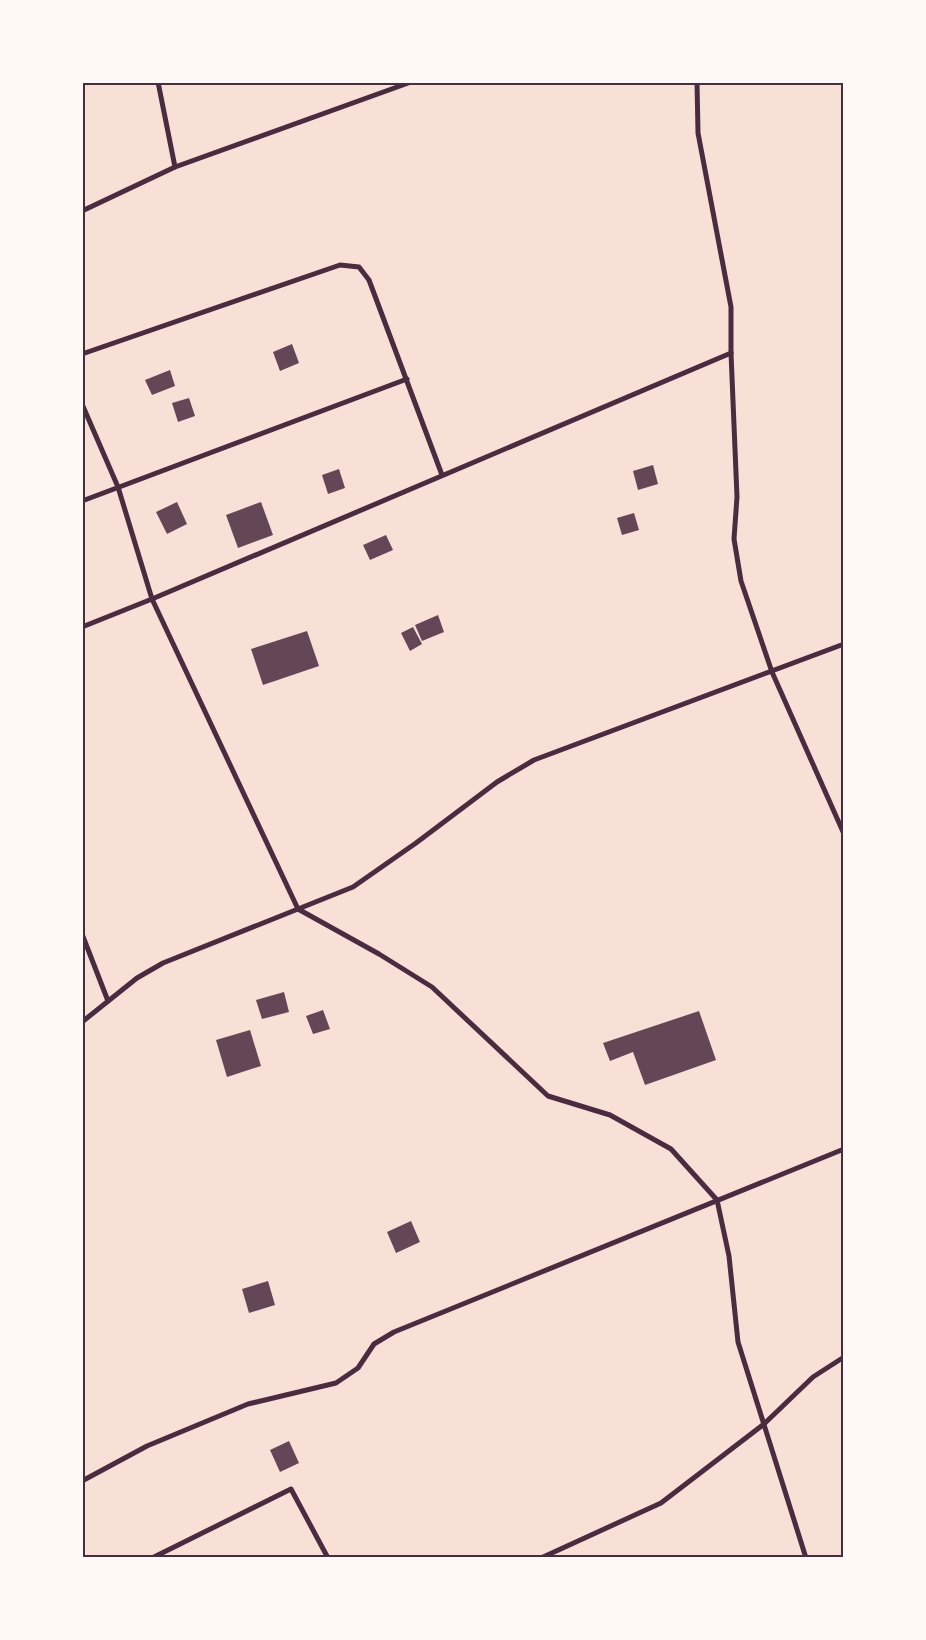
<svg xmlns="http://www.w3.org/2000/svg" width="926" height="1640" font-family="'Varela Round',sans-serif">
  <rect width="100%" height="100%" fill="#f7e1d7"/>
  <g fill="#644757">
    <polygon points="292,344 299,363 280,371 273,352"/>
    <polygon points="170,370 175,386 152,395 145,380"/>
    <polygon points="189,398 195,416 178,422 172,403"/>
    <polygon points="653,465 658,484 638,490 633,471"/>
    <polygon points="339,469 345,488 328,494 322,475"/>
    <polygon points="177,502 187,524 167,534 156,512"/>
    <polygon points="261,502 273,535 238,548 226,515"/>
    <polygon points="634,513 639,530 622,535 617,518"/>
    <polygon points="386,535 393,550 370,560 363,545"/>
    <polygon points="438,615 444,632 422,641 415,625"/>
    <polygon points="413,627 422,644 410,651 401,633"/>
    <polygon points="307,631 319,666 263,685 251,649"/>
    <polygon points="284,992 289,1012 262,1019 256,1000"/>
    <polygon points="323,1010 330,1029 313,1034 306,1016"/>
    <polygon points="699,1011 716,1060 645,1085 633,1052 610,1061 603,1043"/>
    <polygon points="250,1030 261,1066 227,1077 216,1040"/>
    <polygon points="411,1221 420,1242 396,1253 387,1232"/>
    <polygon points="268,1281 275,1305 249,1313 242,1289"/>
    <polygon points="289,1441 299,1463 280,1472 270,1450"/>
  </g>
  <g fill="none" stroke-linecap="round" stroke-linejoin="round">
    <g stroke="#4a2c40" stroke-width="5">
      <polyline points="158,82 175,167"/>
      <polyline points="697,82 698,133 731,307 731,353 737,497 734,539 741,581 772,672 844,834"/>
      <polyline points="82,211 175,167 411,82"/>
      <polyline points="82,354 340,265 359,267 369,280 442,475"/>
      <polyline points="82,404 118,487 152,599 298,909 379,954 432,987 548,1096 610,1115 671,1149 717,1200 729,1256 738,1342 806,1558"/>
      <polyline points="82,501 407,379"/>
      <polyline points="82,627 152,599 731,353"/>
      <polyline points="82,934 108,1001"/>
      <polyline points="82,1022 137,978 163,963 353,887 416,843 497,782 534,760 844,644"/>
      <polyline points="82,1481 147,1446 248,1404 336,1383 358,1368 374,1344 394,1332 844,1149"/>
      <polyline points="152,1558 291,1489 328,1558"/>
      <polyline points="541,1558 661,1503 764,1424 813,1377 844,1357"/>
    </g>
  </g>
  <rect width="926" height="1640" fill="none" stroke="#fffaf5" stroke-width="168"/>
  <rect x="84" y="84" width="758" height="1472" fill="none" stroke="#4a2c40" stroke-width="2"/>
</svg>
